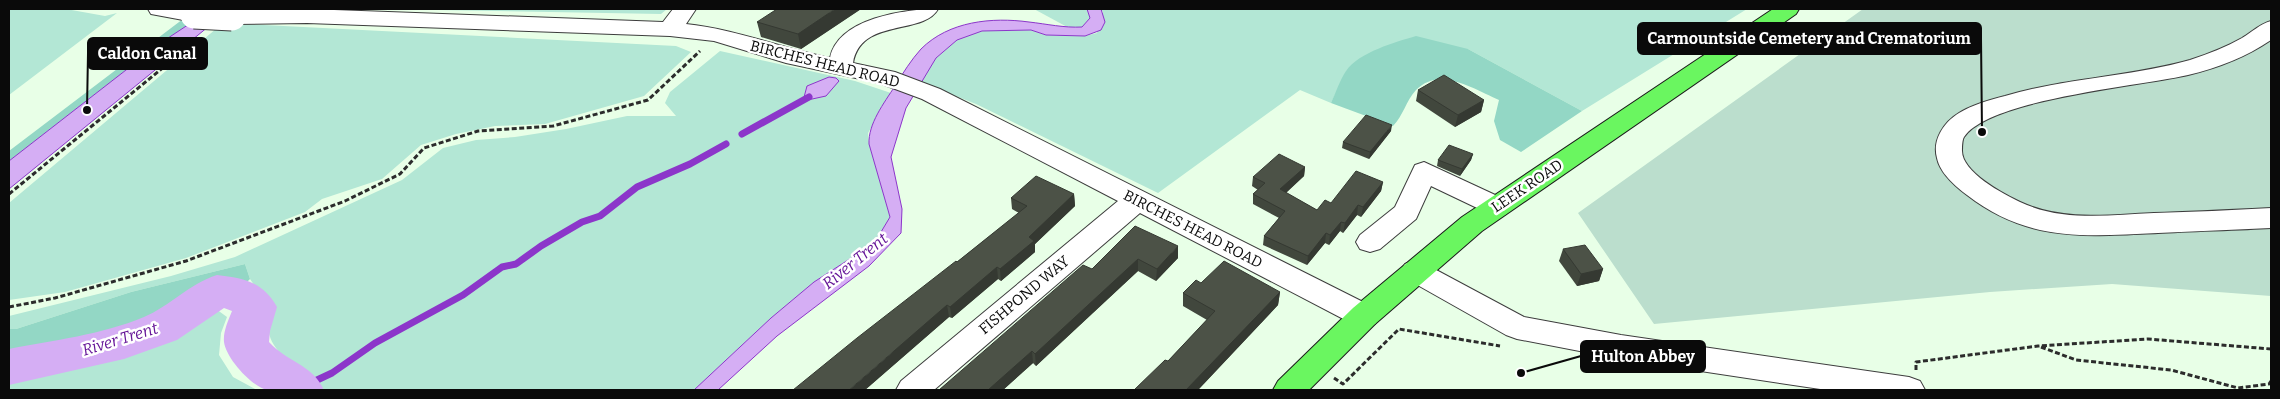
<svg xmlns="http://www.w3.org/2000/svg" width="2280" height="399" font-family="Bitter,serif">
  <rect width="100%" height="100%" fill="#e8ffe7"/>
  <g fill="#b3e7d5">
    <polygon points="9,9 66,9 105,16 117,13 9,95"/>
    <polygon points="381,9 667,9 661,14"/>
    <polygon points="1034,9 1087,9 1090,18 1082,27 1069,28"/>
    <polygon points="1101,9 1747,9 1582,111 1468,49 1347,70 1331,103 1300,90 1158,193 976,104 920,82 936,58 957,40 982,31 1031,30 1046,35 1085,36 1097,33 1103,12"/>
    <polygon points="223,23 676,46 691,52 644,96 545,124 495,126 456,134 421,145 382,179 322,199 305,212 186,258 65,292 9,300 9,203"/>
    <path d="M720,51L855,81L891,93L868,133L869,144L890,217L878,237L859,253L814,282L771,318L694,390H309L310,376C285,358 260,345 271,310L250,279L245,264L131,292L16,329H9V316L171,276L235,257L402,180L443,148L476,140L515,137L566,129L627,116H676L665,103L670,92Z"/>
    <polygon points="216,309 227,317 221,333 219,355 233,377 257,390 9,390 9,383 105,363 169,341"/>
  </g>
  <g fill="#93d7c5">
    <polygon points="183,19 197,20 162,42 9,161 9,151"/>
    <path d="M1416,36L1468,49L1582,111L1521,152L1500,140L1494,121L1499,100C1474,89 1439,66 1416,90C1406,101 1403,116 1393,126L1331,103C1336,92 1340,80 1346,71C1359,52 1396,42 1416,36Z"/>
    <polygon points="245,264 250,279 219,310 216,309 169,341 105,363 9,383 9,329 16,329 131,292"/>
  </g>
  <polygon fill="#bbdecd" points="1863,9 2271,9 2271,296 2112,284 1990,292 1654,324 1578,213"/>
  <g fill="#d5aef4" stroke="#8c36ca">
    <polygon points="212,9 230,9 9,189 9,161 162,42"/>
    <path d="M1087,9H1101L1105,22L1101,30L1085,36L1046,35L1031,30L982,31L957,40L936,58L906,108L891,157L902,209L901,233L869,266L777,336L718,390H694L771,318L814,282L859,253L878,237L890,217L869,144C868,124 884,103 895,86C903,73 911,60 921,49C949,21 992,17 1029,22C1047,24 1064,28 1082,27L1090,18Z"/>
    <polygon points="829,77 836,78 839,81 826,96 803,101 807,86"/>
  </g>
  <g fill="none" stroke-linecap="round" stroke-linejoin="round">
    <g stroke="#8c36ca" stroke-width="7">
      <polyline points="742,134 809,97"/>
      <polyline points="300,388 332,373 375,343 463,295 502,267 516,264 541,246 582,222 600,216 637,187 690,164 726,144"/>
    </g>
    <path fill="#d5aef4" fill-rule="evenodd" d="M217,275C244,278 263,282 277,307L270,331L269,342C287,362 311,364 323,388L322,390C309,390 278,393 267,390C251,386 226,358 224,342C223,332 228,321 232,311L224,308L177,340L124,359L9,385V349C54,340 101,335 144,317C170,306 189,284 217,275Z"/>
    <defs>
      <g id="minor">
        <polygon points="148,9 197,9 202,10 206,15 202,20 194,22 151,14"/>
        <path d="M307,9L663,22L673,9H696L686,24C735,29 781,48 830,58C838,18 905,9 938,9C923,36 861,17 853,63L895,72L940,89L1375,308L1379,316L1375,324L1364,327L1353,324L1140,213L934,390H896L901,381L1118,201L922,99L879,83L786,63L714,41L670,36L307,23L232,24L224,22L220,17L224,12L232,10Z"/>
        <path d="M2271,21V40C2246,57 2218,68 2188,75C2141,86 1989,99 1964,137C1962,140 1962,147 1962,151C1962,172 2003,194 2020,202C2063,222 2108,215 2154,213C2193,212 2232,210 2271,208V228C2234,230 2196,231 2158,233C2086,236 2029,243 1967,195C1955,186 1940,173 1937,158C1932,140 1944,122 1959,113C1972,105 1989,100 2005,96C2065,78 2130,77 2190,60C2208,54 2226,47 2242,38C2252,32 2260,24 2271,21Z"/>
        <polygon points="1424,162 1506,200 1510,207 1506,214 1496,217 1431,186 1416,219 1380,249 1370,252 1360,249 1356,242 1360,235 1395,207 1415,165"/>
        <polygon points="1415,260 1425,264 1524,317 1621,335 1909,377 1920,381 1925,390 1827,390 1621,359 1517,339 1506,335 1405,278 1400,271 1405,264"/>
      </g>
      <polygon id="major" points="1773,9 1799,9 1796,14 1482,231 1375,324 1309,390 1273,390 1278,381 1353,308 1462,217"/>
    </defs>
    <use href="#minor" stroke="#3d3d3d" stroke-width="2"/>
    <use href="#major" stroke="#1b1b1b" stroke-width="2"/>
    <g stroke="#2c2c2c" stroke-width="3" stroke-dasharray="5 2.5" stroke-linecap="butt">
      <polyline points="9,194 198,39"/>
      <polyline points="9,307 55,298 186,261 345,201 400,174 424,148 478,131 553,126 648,100 700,51"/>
      <polyline points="2041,347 2076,360 2171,370 2238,388 2269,384 2271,381"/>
      <polyline points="1916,370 1916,362 2038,346 2148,339 2271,349"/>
      <polyline points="1334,378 1343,384 1399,329 1500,346"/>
    </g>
    <use href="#minor" fill="#fff" fill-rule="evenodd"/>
    <use href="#major" fill="#6af660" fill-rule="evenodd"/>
    <defs>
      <polyline id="minor-bridge" points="194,15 232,17"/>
    </defs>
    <use href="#minor-bridge" stroke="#3d3d3d" stroke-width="29" stroke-linecap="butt"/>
    <use href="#minor-bridge" stroke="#fff" stroke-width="27"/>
  </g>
  <g fill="#41473d">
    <polygon points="861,9 801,49 761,37 757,22"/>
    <polygon points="1418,90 1484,100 1481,112 1455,127 1416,101"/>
    <polygon points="1391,131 1369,159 1342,148 1343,142"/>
    <polygon points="1473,154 1471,160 1460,176 1437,166 1438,160"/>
    <polygon points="1305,167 1304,176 1286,193 1317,210 1331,203 1383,182 1381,191 1361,217 1357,215 1343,233 1340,231 1329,245 1325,243 1307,265 1263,245 1264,236 1279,218 1253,204 1253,194 1258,190 1252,186 1253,177"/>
    <polygon points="1074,194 1075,206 1035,244 1035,252 1001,281 998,279 952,318 949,317 865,390 957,262 1019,213 1012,209 1011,198"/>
    <polygon points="1135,226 1178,258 1156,281 1138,271 1036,366 1033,363 1003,390 939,390 1092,269"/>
    <polygon points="1563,249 1603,269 1599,281 1577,286 1559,261"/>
    <polygon points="1201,283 1280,292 1278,305 1198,390 1134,390 1168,361 1207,320 1183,306 1183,293"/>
  </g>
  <g fill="#353932">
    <polygon points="835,9 861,9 801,49 798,34"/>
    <polygon points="1484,100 1481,112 1455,127 1458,115"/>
    <polygon points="1392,125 1391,131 1369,159 1370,152"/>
    <polygon points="1473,154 1471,160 1460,176 1462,169"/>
    <polygon points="1305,167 1304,176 1279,199 1280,189"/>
    <polygon points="1383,182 1381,191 1361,217 1363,207"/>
    <polygon points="1074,194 1075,206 1035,244 1035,252 1001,281 1000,269 1029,237"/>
    <polygon points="1358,205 1357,215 1343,233 1345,223"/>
    <polygon points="1341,222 1340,231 1329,245 1330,235"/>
    <polygon points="1326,233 1325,243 1307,265 1308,256"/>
    <polygon points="1178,246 1178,258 1156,281 1157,269"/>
    <polygon points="1138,259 1138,271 1036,366 1035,354"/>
    <polygon points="997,267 998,279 952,318 950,307"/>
    <polygon points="1603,269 1599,281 1577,286 1581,274"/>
    <polygon points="1280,292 1278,305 1198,390 1186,390"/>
    <polygon points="947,305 949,317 865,390 849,390"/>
    <polygon points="1032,351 1033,363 1003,390 988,390"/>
  </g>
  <g fill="#4c5247" stroke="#353932">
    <polygon points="777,9 835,9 798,34 757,22"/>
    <polygon points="1444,75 1484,100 1458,115 1418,90"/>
    <polygon points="1366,115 1392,125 1370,152 1343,142"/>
    <polygon points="1449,145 1473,154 1462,169 1438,160"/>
    <polygon points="1279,154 1305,167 1280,189 1317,210 1325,200 1331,203 1356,171 1383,182 1363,207 1358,205 1345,223 1341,222 1330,235 1326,233 1308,256 1264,236 1285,211 1253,194 1265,183 1253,177"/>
    <polygon points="1036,176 1074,194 1029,237 1034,241 1000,269 997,267 950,307 947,305 849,390 793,390 857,338 956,261 957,262 1027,206 1011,198"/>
    <polygon points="1135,226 1178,246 1157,269 1138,259 1035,354 1032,351 988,390 939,390 1083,265 1092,269"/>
    <polygon points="1585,245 1603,269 1581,274 1563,249"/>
    <polygon points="1224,261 1280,292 1186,390 1134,390 1165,360 1168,361 1215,311 1183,293 1196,280 1201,283"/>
  </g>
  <g text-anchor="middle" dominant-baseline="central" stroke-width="5" stroke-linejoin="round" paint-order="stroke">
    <g font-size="15" fill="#0a0a0a" stroke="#fff">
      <text transform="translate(825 64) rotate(14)">BIRCHES HEAD ROAD</text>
      <text transform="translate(1527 186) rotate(-34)">LEEK ROAD</text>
      <text transform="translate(1193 229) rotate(27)">BIRCHES HEAD ROAD</text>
      <text transform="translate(1024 295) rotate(-40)">FISHPOND WAY</text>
    </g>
    <g font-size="16" font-style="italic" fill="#661798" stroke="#fff">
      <text transform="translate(855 261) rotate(-39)">River Trent</text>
      <text transform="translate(120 339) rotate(-17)">River Trent</text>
    </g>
  </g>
  <path fill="none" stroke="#0a0a0a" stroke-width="2" d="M1982 132L1981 39M87 110L88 53M1521 373L1581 356"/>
  <g fill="#0a0a0a" stroke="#fff" stroke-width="2">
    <circle cx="1982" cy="132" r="5"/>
    <circle cx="87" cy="110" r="5"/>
    <circle cx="1521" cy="373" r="5"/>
  </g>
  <g fill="#0a0a0a" stroke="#0a0a0a" stroke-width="2">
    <rect x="1638" y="23" width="343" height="31" rx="5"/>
    <rect x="88" y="38" width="119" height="31" rx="5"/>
    <rect x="1581" y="341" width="124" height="31" rx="5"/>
  </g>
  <g font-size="16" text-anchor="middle" font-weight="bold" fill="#fff">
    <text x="1809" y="44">Carmountside Cemetery and Crematorium</text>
    <text x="147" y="59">Caldon Canal</text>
    <text x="1643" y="362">Hulton Abbey</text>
  </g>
  <rect width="2280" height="399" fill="none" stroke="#0a0a0a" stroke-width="20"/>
</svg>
